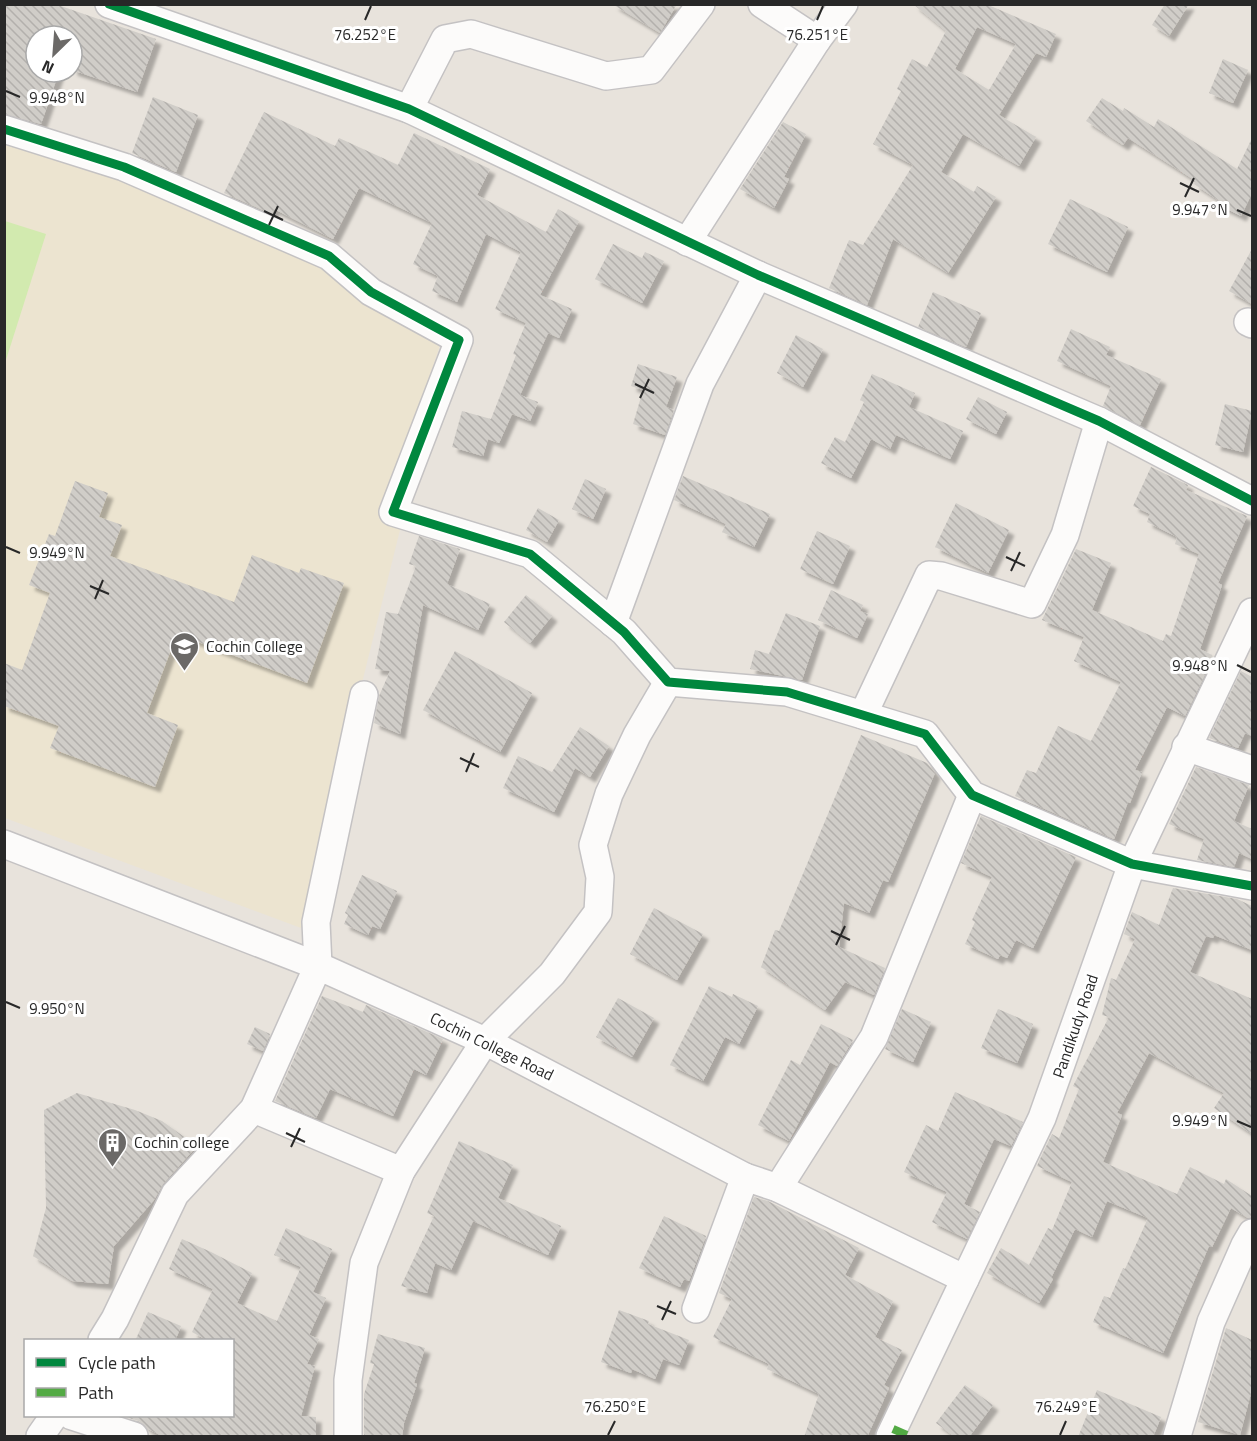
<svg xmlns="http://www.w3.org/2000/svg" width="1257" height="1441" font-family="'Titillium Web',sans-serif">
  <defs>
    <pattern id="building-back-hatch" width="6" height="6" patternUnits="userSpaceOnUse" patternTransform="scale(1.5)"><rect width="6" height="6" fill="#d0cdc8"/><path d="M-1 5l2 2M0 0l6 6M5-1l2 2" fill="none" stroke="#b3b0ac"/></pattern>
    <filter id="shadow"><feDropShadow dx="5.5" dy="5.5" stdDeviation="1.5" flood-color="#0004"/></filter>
  </defs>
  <rect width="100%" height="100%" fill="#e8e3dc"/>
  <polygon fill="#ece4d0" points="4,137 120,175 335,269 440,345 384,519 401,526 301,928 5,818"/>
  <polygon fill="#d2eaaf" points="5,221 46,234 5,363 4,221"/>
  <g fill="url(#building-back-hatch)" fill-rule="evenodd" filter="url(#shadow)">
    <polygon points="4,4 55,4 156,39 137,92 72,70 72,36 36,36 36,72 59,72 41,124 4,114"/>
    <polygon points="612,4 677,4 660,33"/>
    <path d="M913,4H986L1056,34L1046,57L1036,53L999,115L1036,137L1019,166L963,134L941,172L974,192L977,186L996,197L948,273L893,239L867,305L829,288L849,240L863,245L913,165L873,144L901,91L897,89L912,59L927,67L946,31ZM977,27L1016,44L989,90L955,69Z"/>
    <polygon points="1165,4 1189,4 1169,36 1152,25"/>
    <polygon points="1223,59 1248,70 1233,103 1209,93"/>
    <polygon points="153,97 198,115 176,172 132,153"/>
    <polygon points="1102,98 1123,111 1124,108 1154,127 1158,119 1237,169 1252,138 1252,193 1241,216 1219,205 1221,202 1194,184 1196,181 1155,155 1128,138 1123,145 1086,121"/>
    <polygon points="264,112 335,146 339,138 398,165 414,133 490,169 477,195 546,232 558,209 579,221 540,295 572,309 559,338 548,333 520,395 538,402 530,421 512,414 499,443 488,439 483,456 452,447 462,411 491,419 516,355 513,354 526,323 495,309 521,252 486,234 457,302 432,291 438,276 413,264 432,223 359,188 333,239 274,209 272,214 224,193"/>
    <polygon points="783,122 806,134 784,177 789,179 774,208 740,189"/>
    <polygon points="1070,199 1128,227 1107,272 1048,244"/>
    <polygon points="613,244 642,258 645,252 664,261 642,303 595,279"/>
    <polygon points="1252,249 1252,304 1229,291"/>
    <polygon points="933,292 981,313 966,347 918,327"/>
    <polygon points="1071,329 1110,347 1106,355 1161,379 1140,425 1103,406 1111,386 1057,361"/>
    <polygon points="796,335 823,349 803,387 777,373"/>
    <polygon points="638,364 677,377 666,407 674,410 665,435 633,424 643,390 631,386"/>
    <polygon points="872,374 915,393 909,407 963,431 950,459 896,435 890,449 871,439 851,478 821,463 835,437 845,442 864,402 860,400"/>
    <polygon points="978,397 1007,412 996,434 966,419"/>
    <polygon points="1225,404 1252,411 1243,452 1215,445"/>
    <polygon points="1151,467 1188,485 1186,490 1247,516 1218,583 1222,585 1200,649 1212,655 1213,658 1185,716 1167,707 1135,770 1142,772 1130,803 1128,802 1114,839 1015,796 1027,770 1036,773 1058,726 1091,741 1121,682 1074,661 1084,637 1042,620 1076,549 1111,563 1092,610 1163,641 1166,634 1171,636 1199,554 1175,544 1177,537 1147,522 1150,514 1133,506"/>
    <polygon points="683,476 770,514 754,547 722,532 726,524 674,500"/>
    <polygon points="585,479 606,489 593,519 572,509"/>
    <polygon points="75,481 108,493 99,517 122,525 110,556 234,602 252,555 299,573 301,568 344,583 307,683 177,634 147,713 178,725 155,787 50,748 59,726 4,706 4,663 22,670 50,593 29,585 49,534 55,536"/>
    <polygon points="956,503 1009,530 988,573 935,547"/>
    <polygon points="538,508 559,520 547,542 526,530"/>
    <polygon points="817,531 850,546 833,584 800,569"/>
    <polygon points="419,536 460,549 447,584 490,604 478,630 423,605 400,734 374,723 379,696 390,671 375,669 386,612 398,614 416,566 409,564"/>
    <polygon points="831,590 863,605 860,611 868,614 857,638 818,620"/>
    <polygon points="526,595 552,616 530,643 504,622"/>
    <polygon points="786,613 820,626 802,680 750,669 755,650 769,654"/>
    <polygon points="455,651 532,693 500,752 423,710"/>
    <polygon points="1241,671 1252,677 1252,736 1245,733 1238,748 1209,738"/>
    <polygon points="580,727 609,746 590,777 575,768 554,812 503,788 518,756 552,772"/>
    <polygon points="861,735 927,763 935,773 888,882 883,880 869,913 844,903 839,947 885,968 874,995 845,982 825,1010 761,967 775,930 779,931"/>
    <polygon points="1196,767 1249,785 1234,821 1252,829 1252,859 1239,853 1234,867 1197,860 1204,839 1169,824"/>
    <polygon points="981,816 1076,857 1033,948 1016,940 1007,958 1000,955 998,959 965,944 975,922 972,920 992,877 961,863"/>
    <polygon points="362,875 397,891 380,929 372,926 368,935 344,924 348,915 345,913"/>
    <polygon points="1173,888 1237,899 1252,906 1252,950 1214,935 1213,938 1206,936 1190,972 1252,999 1252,1134 1214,1108 1224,1093 1149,1053 1117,1113 1122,1115 1103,1162 1177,1194 1190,1167 1224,1184 1226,1179 1252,1196 1252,1217 1248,1218 1231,1208 1212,1247 1209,1246 1163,1353 1093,1322 1104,1296 1110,1298 1123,1268 1125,1269 1148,1218 1107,1201 1092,1237 1075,1229 1051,1278 1053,1279 1039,1303 987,1273 1001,1248 1029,1265 1048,1228 1052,1230 1072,1182 1037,1166 1040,1159 1052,1134 1059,1138 1079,1089 1073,1086 1109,1017 1102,1015 1111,978 1116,980 1135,939 1124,934 1132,912 1159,925"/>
    <polygon points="654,908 703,934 677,980 630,954"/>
    <polygon points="709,986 732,997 733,994 758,1006 739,1044 725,1037 703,1081 670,1065"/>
    <polygon points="322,996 363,1012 366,1005 443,1039 426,1075 414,1069 393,1116 330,1089 316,1118 275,1101"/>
    <polygon points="618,998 654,1018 632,1057 596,1037"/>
    <polygon points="902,1009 931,1022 913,1062 885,1049"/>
    <polygon points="998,1009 1033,1024 1017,1063 981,1048"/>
    <polygon points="821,1024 853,1040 837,1066 830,1062 789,1141 758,1125 791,1060 800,1065"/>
    <polygon points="255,1027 270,1034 263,1051 247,1044"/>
    <polygon points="955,1092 1023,1122 1011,1146 994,1139 964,1204 980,1212 967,1239 932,1222 947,1192 904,1172 926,1125 938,1131"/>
    <polygon points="77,1093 135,1110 162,1121 197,1146 163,1184 154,1200 114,1246 108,1284 72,1281 33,1256 46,1208 44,1110"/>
    <polygon points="459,1141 513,1165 498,1198 561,1226 548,1255 473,1221 451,1270 435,1263 427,1293 401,1286 434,1216 427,1213"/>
    <polygon points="754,1197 768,1201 859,1248 845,1275 893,1301 875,1337 902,1350 884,1385 889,1388 867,1437 804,1437 819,1394 767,1369 769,1364 713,1337 732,1299 719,1293"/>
    <polygon points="664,1216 706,1236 689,1281 684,1279 680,1287 639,1268"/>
    <polygon points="286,1228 332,1249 313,1292 326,1298 309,1335 319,1339 307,1364 315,1366 301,1416 316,1417 316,1437 164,1437 148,1429 139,1421 122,1416 232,1416 232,1341 208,1341 192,1332 213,1289 169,1269 182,1239 211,1252 252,1273 237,1303 277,1321 301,1267 274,1255"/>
    <polygon points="619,1310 649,1321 648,1324 689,1340 679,1365 663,1359 655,1379 632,1369 631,1373 601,1362"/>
    <polygon points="148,1312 181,1326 175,1341 135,1341"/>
    <polygon points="1226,1328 1252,1340 1252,1389 1240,1435 1198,1422"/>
    <polygon points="378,1334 425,1348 414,1383 417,1384 404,1423 402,1437 364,1437 364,1394 374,1364 370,1363"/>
    <polygon points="965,1385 993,1405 969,1437 955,1437 936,1423"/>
    <polygon points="1097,1390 1161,1417 1153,1437 1078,1437"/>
  </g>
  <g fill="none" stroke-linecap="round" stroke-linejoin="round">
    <defs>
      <g id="minor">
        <polyline points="109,4 409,109 758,275 1099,421 1252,501"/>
        <polyline points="762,4 817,40"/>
        <polyline points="409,109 445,39 471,34 606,76 651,70 701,4"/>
        <polyline points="4,129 124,167 329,256 371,292 459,340 393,512 530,554 624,632 668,682 787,692 925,734 972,795 1132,864 1252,886"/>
        <polyline points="687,242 817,40 844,4"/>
        <polyline points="1248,322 1252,324"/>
        <polyline points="613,623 700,384 758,275"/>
        <polyline points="863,715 929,575 941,576 1032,604 1065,535 1099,421"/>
        <polyline points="1186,747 1252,770"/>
        <polyline points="4,844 318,966 485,1041 745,1177 778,1188 965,1279"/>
        <polyline points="254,1109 401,1171"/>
        <polyline points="778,1188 874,1037 972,795"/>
        <polyline points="696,1309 745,1177"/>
        <polyline points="102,1340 115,1319 175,1194 254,1109 318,966 316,922 364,695"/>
        <polyline points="72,1416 134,1436"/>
        <polyline points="40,1436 54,1416"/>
        <polyline points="348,1436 348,1380 364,1263 401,1171 485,1041 552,974 598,912 600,877 593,845 609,794 637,735 668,682"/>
        <polyline points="890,1436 1042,1118 1132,864 1252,612"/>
        <polyline points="1177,1436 1211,1322 1245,1245 1252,1233"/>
      </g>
    </defs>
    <use href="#minor" stroke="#c4c2c3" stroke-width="30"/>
    <use href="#minor" stroke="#fcfbfa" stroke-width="27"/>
    <polyline stroke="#53aa44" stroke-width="8" stroke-dasharray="15 8" stroke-linecap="butt" points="893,1429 909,1436"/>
    <defs>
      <g id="cycleway">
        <polyline points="109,4 409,109 758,275 1099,421 1252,501"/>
        <polyline points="4,129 124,167 329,256 371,292 459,340 393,512 530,554 624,632 668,682 787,692 925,734 972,795 1132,864 1252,886"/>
      </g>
    </defs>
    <use href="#cycleway" stroke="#fff" stroke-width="13"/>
    <use href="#cycleway" stroke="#00873e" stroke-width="9"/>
  </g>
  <path fill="none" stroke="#282828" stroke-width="2" d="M365,20L371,6M817,20L823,6M6,91L20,97M1180,183L1199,192M1185,197L1194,178M1237,210L1251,216M264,211L283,220M269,225L278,206M635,384L654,393M640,398L649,379M6,547L20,553M1006,557L1025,566M1011,571L1020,552M90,586L109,594M95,599L103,580M1237,665L1251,672M460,758L479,767M466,772L474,753M831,931L850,940M836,945L845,926M6,1002L20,1008M1237,1121L1251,1127M286,1133L305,1142M291,1147L300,1128M657,1306L676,1314M662,1320L671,1301M608,1435L615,1421M1060,1435L1066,1421"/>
  <defs>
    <symbol id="university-pin" viewBox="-11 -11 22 30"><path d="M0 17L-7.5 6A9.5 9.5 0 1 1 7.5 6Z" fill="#6b6967" stroke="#fff"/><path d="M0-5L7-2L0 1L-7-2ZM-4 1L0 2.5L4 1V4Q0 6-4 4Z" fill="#fff"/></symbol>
    <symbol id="building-pin" viewBox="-11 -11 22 30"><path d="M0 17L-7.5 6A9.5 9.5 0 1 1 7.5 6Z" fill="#6b6967" stroke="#fff"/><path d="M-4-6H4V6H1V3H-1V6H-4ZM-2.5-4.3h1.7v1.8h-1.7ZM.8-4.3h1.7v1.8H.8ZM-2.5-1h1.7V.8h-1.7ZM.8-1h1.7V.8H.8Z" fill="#fff"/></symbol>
  </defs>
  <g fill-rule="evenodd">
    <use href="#university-pin" x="168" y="630" width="33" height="45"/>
    <use href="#building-pin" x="96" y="1126" width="33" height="45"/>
  </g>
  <g text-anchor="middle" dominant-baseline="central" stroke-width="6" stroke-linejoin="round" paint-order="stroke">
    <g font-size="16" fill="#282828" stroke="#fff" text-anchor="start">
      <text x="206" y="646">Cochin College</text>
      <text x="134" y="1142">Cochin college</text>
    </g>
    <g font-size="16" fill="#282828" stroke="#fff">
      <text transform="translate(1075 1026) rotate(-71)">Pandikudy Road</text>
      <text transform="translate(492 1046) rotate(26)">Cochin College Road</text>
    </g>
  </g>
  <g font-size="15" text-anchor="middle" fill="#282828" stroke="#fff" stroke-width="6" stroke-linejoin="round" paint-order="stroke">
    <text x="365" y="40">76.252°E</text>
    <text x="817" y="40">76.251°E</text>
    <text x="57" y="103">9.948°N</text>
    <text x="1200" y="215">9.947°N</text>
    <text x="57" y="558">9.949°N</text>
    <text x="1200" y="671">9.948°N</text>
    <text x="57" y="1014">9.950°N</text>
    <text x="1200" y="1126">9.949°N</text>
    <text x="615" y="1412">76.250°E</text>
    <text x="1066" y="1412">76.249°E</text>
  </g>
  <rect width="1257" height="1441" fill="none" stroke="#282828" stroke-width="12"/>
  <rect x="24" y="1339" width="210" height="78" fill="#ffffff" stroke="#a9a9a9" stroke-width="1.5"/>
  <rect x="36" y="1358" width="30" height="9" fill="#00873e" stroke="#a9a9a9" stroke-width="1.5"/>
  <text x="78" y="1369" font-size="18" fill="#282828">Cycle path</text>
  <rect x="36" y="1388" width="30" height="9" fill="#53aa44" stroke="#a9a9a9" stroke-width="1.5"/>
  <text x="78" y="1399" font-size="18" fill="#282828">Path</text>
  <g transform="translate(54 54) rotate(205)"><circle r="28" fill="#ffffff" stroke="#a9a9a9" stroke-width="1.5"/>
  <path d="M0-4.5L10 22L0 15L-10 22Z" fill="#6b6967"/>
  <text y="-9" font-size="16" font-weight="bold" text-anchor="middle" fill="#282828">N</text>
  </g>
</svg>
